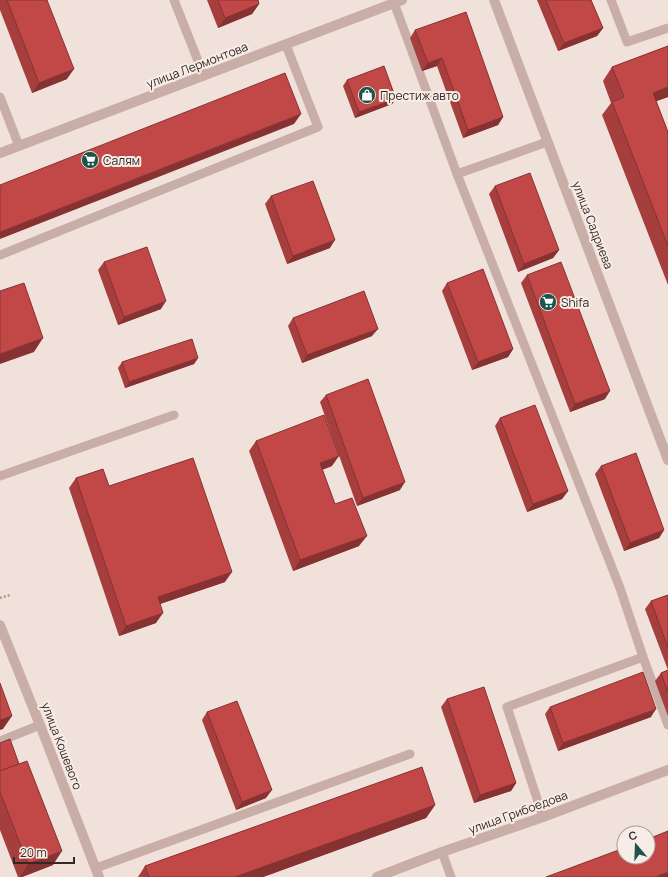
<svg xmlns="http://www.w3.org/2000/svg" width="668" height="877" font-family="Manrope,sans-serif">
  <rect width="100%" height="100%" fill="#f0e1da"/>
  <g fill="none" stroke-linecap="round" stroke-linejoin="round">
    <polyline stroke="#b39891" stroke-width="2.5" stroke-dasharray="2 2" stroke-linecap="butt" points="0,598 10,595"/>
    <g stroke="#c8aea7" stroke-width="9">
      <polyline points="174,0 204,76"/>
      <polyline points="393,0 457,174 620,588 643,657"/>
      <polyline points="611,0 627,42 668,28"/>
      <polyline points="0,97 19,146"/>
      <polyline points="457,174 547,142"/>
      <polyline points="0,255 318,127 286,45"/>
      <polyline points="0,476 174,415"/>
      <polyline points="0,741 40,725"/>
      <polyline points="543,817 507,707 643,657 668,725"/>
      <polyline points="442,852 451,877"/>
      <polyline points="96,868 410,754"/>
    </g>
    <polyline stroke="#c8aea7" stroke-width="10" points="377,877 442,852 543,817 668,770"/>
    <g stroke="#c8aea7" stroke-width="10">
      <polyline points="494,0 668,460"/>
      <polyline points="0,153 402,0"/>
      <polyline points="0,625 40,725 99,877"/>
    </g>
  </g>
  <g fill="#a63e3d">
    <polygon points="0,0 47,0 67,79 32,93 0,10"/>
    <polygon points="207,0 258,0 259,4 252,14 218,28"/>
    <polygon points="537,0 591,0 603,28 597,36 558,51"/>
    <polygon points="415,30 503,117 498,125 463,138 437,66 422,71 410,38"/>
    <polygon points="668,46 668,97 656,101 668,132 668,285 602,115 611,103 603,81 612,67"/>
    <polygon points="347,80 396,99 392,104 355,118 343,86"/>
    <polygon points="495,186 559,250 553,258 518,272 489,194"/>
    <polygon points="271,196 330,248 287,264 265,204"/>
    <polygon points="104,262 161,309 118,325 98,270"/>
    <polygon points="527,275 605,399 570,412 521,283"/>
    <polygon points="447,283 513,349 508,357 472,370 442,291"/>
    <polygon points="293,318 372,336 302,363 288,326"/>
    <polygon points="198,358 194,364 125,388 118,368 122,362"/>
    <polygon points="326,395 400,490 357,506 320,402"/>
    <polygon points="500,418 568,491 562,499 527,512 495,426"/>
    <polygon points="256,441 332,466 322,470 335,504 359,546 293,571 249,451"/>
    <polygon points="601,466 664,530 659,538 624,551 595,474"/>
    <polygon points="76,478 109,486 225,582 160,604 156,623 119,636 69,488"/>
    <polygon points="668,595 668,716 655,681 661,673 668,670 645,609 651,601"/>
    <polygon points="447,699 516,783 511,791 474,803 441,707"/>
    <polygon points="550,707 651,717 558,751 545,714"/>
    <polygon points="207,712 266,798 236,810 202,720"/>
    <polygon points="0,743 53,865 22,877 18,877 0,830"/>
    <polygon points="435,805 426,818 263,877 138,877 145,866"/>
  </g>
  <g fill="#873232">
    <polygon points="259,4 252,14 218,28 225,18"/>
    <polygon points="603,28 597,36 558,51 564,43"/>
    <polygon points="442,58 437,66 422,71 428,63"/>
    <polygon points="74,69 67,79 32,93 39,83"/>
    <polygon points="668,87 668,97 643,106 653,93"/>
    <polygon points="396,99 392,104 355,118 359,112"/>
    <polygon points="301,114 294,124 0,239 0,232"/>
    <polygon points="503,117 498,125 463,138 468,130"/>
    <polygon points="335,240 330,248 287,264 293,256"/>
    <polygon points="559,250 553,258 518,272 524,264"/>
    <polygon points="166,301 161,309 118,325 124,317"/>
    <polygon points="378,329 372,336 302,363 307,355"/>
    <polygon points="43,338 34,352 0,364 0,354"/>
    <polygon points="513,349 508,357 472,370 478,362"/>
    <polygon points="198,358 194,364 125,388 129,382"/>
    <polygon points="610,391 605,399 570,412 575,404"/>
    <polygon points="339,456 332,466 313,473 320,463"/>
    <polygon points="405,482 400,490 357,506 363,498"/>
    <polygon points="568,491 562,499 527,512 533,504"/>
    <polygon points="664,530 659,538 624,551 630,543"/>
    <polygon points="367,536 359,546 293,571 300,560"/>
    <polygon points="232,572 225,582 151,607 158,597"/>
    <polygon points="163,613 156,623 119,636 126,626"/>
    <polygon points="656,709 651,717 558,751 563,743"/>
    <polygon points="12,716 3,729 0,730 0,720"/>
    <polygon points="516,783 511,791 474,803 480,795"/>
    <polygon points="272,790 266,798 236,810 242,802"/>
    <polygon points="435,805 426,818 263,877 235,877"/>
    <polygon points="62,851 53,865 22,877 20,877 28,864"/>
    <polygon points="668,872 668,877 655,877"/>
  </g>
  <g fill="#c14847" stroke="#873232">
    <polygon points="7,0 47,0 74,69 39,83"/>
    <polygon points="218,0 258,0 259,4 225,18"/>
    <polygon points="546,0 591,0 603,28 564,43"/>
    <polygon points="466,12 503,117 468,130 442,58 428,63 415,30"/>
    <polygon points="668,46 668,87 653,93 668,132 668,246 612,102 624,97 612,67"/>
    <polygon points="384,66 396,99 359,112 347,80"/>
    <polygon points="285,73 301,114 0,232 0,185"/>
    <polygon points="530,173 559,250 524,264 495,186"/>
    <polygon points="313,181 335,240 293,256 271,196"/>
    <polygon points="147,247 166,301 124,317 104,262"/>
    <polygon points="561,262 610,391 575,404 527,275"/>
    <polygon points="483,269 513,349 478,362 447,283"/>
    <polygon points="24,283 43,338 0,354 0,291"/>
    <polygon points="364,291 378,329 307,355 293,318"/>
    <polygon points="192,339 198,358 129,382 122,362"/>
    <polygon points="368,379 405,482 363,498 326,395"/>
    <polygon points="535,405 568,491 533,504 500,418"/>
    <polygon points="324,415 339,456 320,463 335,504 352,498 367,536 300,560 256,441"/>
    <polygon points="636,453 664,530 630,543 601,466"/>
    <polygon points="193,458 232,572 158,597 163,613 126,626 76,478 103,469 109,486"/>
    <polygon points="668,595 668,648 651,601"/>
    <polygon points="668,670 668,693 661,673"/>
    <polygon points="643,672 656,709 563,743 550,707"/>
    <polygon points="0,683 12,716 0,720"/>
    <polygon points="484,687 516,783 480,795 447,699"/>
    <polygon points="237,701 272,790 242,802 207,712"/>
    <polygon points="10,739 19,764 0,771 0,743"/>
    <polygon points="27,761 62,851 28,864 0,792 0,771"/>
    <polygon points="422,767 435,805 235,877 149,877 145,866"/>
    <polygon points="668,831 668,872 655,877 546,877 624,848 624,857 648,857 648,839"/>
  </g>
  <defs>
    <symbol id="shop-disc" viewBox="-11 -11 22 22"><circle r="9.5" fill="#1e544b" stroke="#f8ece6"/><path d="M-5-2.5h2.3a2.7 3.5 0 0 1 5.4 0H5L5.5 6h-11ZM-1.5-2.5h3a1.5 2.3 0 0 0-3 0Z" fill="#fff"/></symbol>
    <symbol id="supermarket-disc" viewBox="-11 -11 22 22"><circle r="9.5" fill="#1e544b" stroke="#f8ece6"/><path d="M-6-5.5h2.5l.6 2H6L4.5 2H-2.5L-4.4-4H-6ZM-1.5 3.2a1.3 1.3 0 1 0 .1 0ZM3 3.2a1.3 1.3 0 1 0 .1 0Z" fill="#fff"/></symbol>
  </defs>
  <g fill-rule="evenodd">
    <use href="#shop-disc" x="357" y="85" width="20" height="20"/>
    <use href="#supermarket-disc" x="80" y="150" width="20" height="20"/>
    <use href="#supermarket-disc" x="538" y="292" width="20" height="20"/>
  </g>
  <g text-anchor="middle" dominant-baseline="central" stroke-width="4" stroke-linejoin="round" paint-order="stroke">
    <g font-size="12" fill="#342827" stroke="#f8ece6">
      <text transform="translate(197 65) rotate(-21)">улица Лермонтова</text>
      <text transform="translate(593 225) rotate(69)">улица Садриева</text>
      <text transform="translate(62 746) rotate(69)">улица Кошевого</text>
      <text transform="translate(518 812) rotate(-20)">улица Грибоедова</text>
    </g>
    <g font-size="12" fill="#342827" stroke="#f8ece6" text-anchor="start">
      <text x="380" y="95">Престиж авто</text>
      <text x="103" y="160">Салям</text>
      <text x="561" y="302">Shifa</text>
    </g>
  </g>
  <g transform="translate(636 845) rotate(341)"><circle r="19" fill="#f8ece6" stroke="#aa9e9a"/>
  <path d="M0-3L7 15L0 10L-7 15Z" fill="#1e544b"/>
  <text y="-6" font-size="11" font-weight="bold" text-anchor="middle" fill="#342827">С</text>
  </g>
  <path d="M14 857v6h60v-6" fill="none" stroke="#342827" stroke-width="2"/>
  <text x="20" y="857" font-size="12" fill="#342827" stroke="#f8ece6" stroke-width="3" paint-order="stroke">20 m</text>
</svg>
